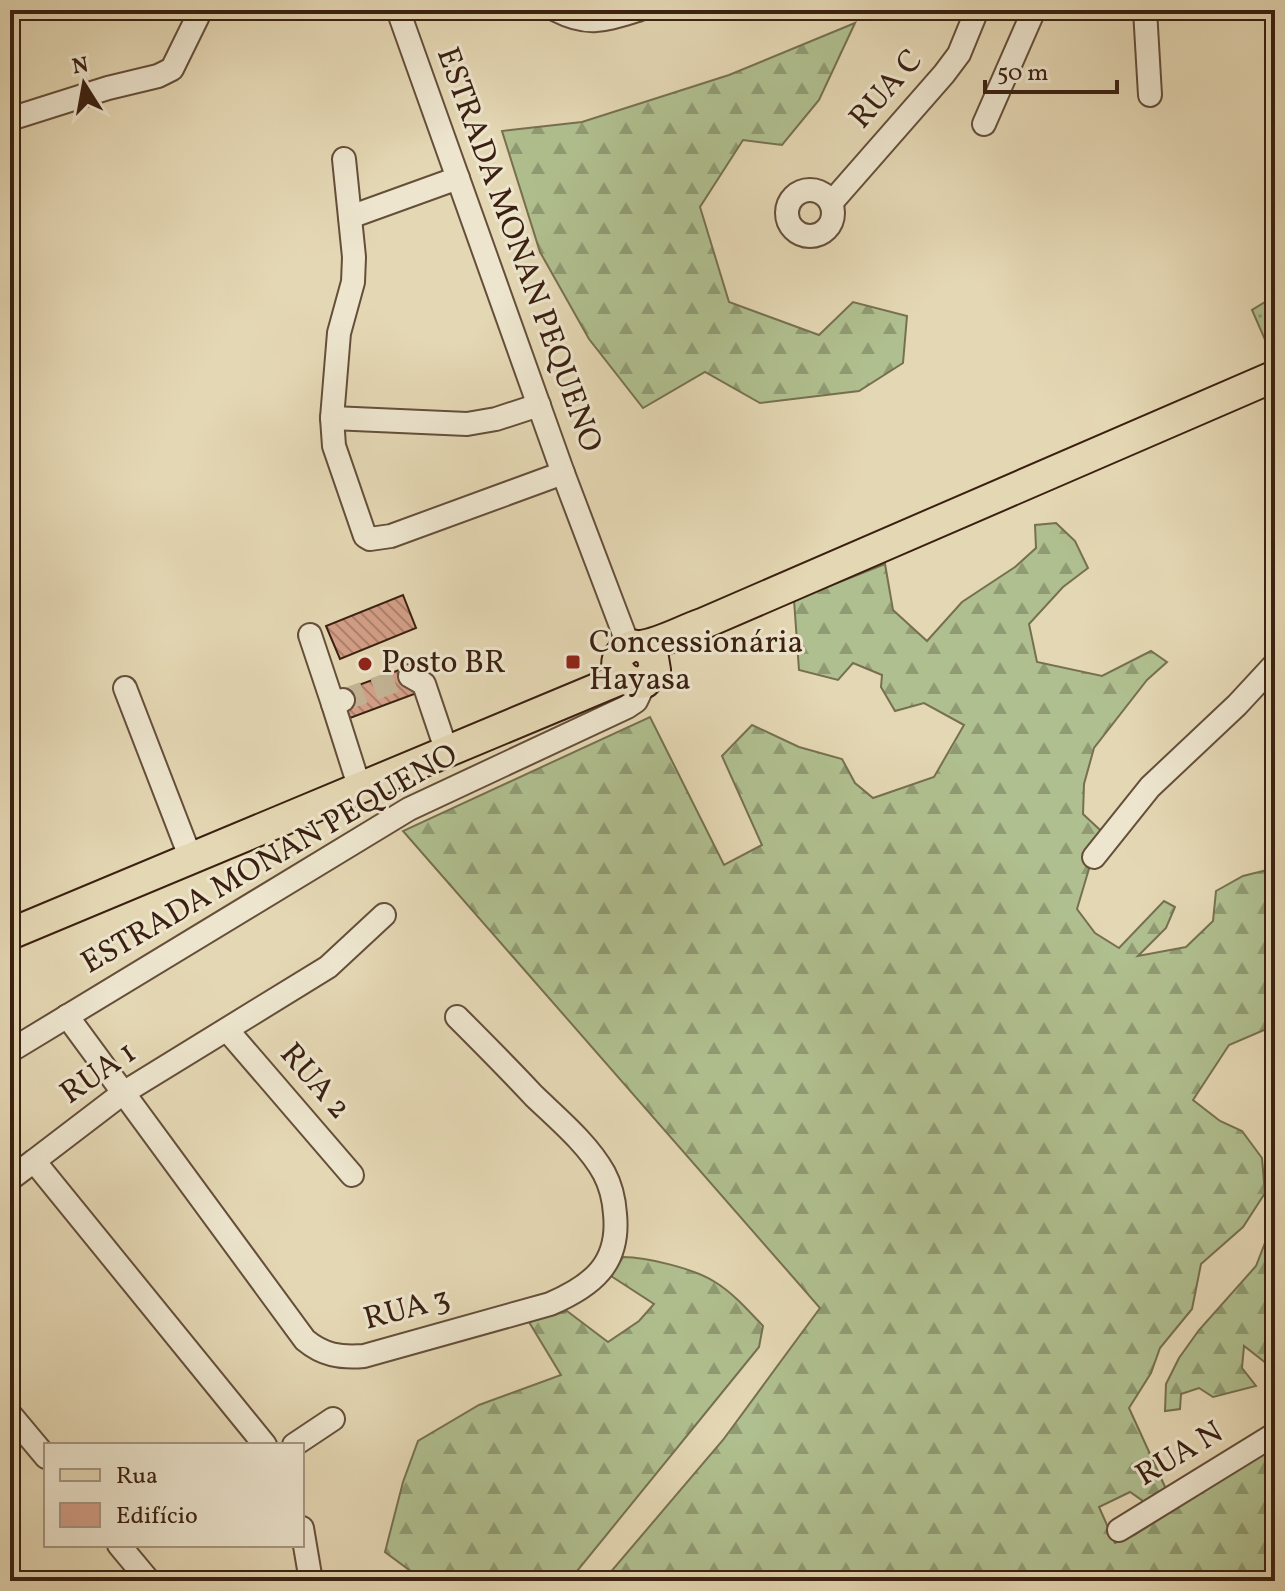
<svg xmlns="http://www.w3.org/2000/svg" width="1285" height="1591" font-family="Vollkorn,serif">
  <defs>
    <pattern id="grass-dots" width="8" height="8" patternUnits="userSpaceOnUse" patternTransform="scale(2)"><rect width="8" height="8" fill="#b0bf8f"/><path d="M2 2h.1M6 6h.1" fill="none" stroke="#909b73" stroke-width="1.8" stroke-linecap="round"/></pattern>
    <pattern id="forest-firs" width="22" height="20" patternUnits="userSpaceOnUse" patternTransform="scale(2)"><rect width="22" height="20" fill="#b0bf8f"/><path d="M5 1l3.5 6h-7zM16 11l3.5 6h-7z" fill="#909b73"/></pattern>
    <pattern id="building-back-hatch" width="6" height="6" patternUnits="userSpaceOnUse" patternTransform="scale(2)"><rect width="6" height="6" fill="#d39f87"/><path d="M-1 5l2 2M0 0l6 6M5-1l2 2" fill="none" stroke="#ac816d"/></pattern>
  </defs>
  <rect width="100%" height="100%" fill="#e4d7b3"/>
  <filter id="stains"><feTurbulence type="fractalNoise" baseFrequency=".0025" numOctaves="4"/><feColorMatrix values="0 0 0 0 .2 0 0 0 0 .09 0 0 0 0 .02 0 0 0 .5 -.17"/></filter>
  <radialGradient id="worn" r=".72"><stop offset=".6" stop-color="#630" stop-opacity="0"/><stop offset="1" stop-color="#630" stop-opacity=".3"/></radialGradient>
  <polygon fill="url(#grass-dots)" stroke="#767050" stroke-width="2" points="1270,299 1275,318 1275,348 1269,349 1252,310"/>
  <g fill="url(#forest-firs)" stroke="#767050" stroke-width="2">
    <polygon points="855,23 819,100 782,145 743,140 700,207 729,302 819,335 853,302 907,316 903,363 859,391 760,403 705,372 643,408 589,339 540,252 502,131 582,122 729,75"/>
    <polygon points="1056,523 1075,541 1088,568 1063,587 1029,624 1037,662 1102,676 1151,651 1167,662 1147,680 1094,748 1084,784 1083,814 1115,844 1091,862 1077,909 1095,933 1119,948 1164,901 1175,907 1166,928 1138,956 1186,947 1213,921 1216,891 1243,876 1275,868 1275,1031 1271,1027 1229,1045 1193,1100 1220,1121 1242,1131 1262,1158 1265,1193 1243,1227 1201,1264 1192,1309 1160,1348 1151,1373 1129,1408 1166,1489 1146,1503 1130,1492 1099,1507 1115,1543 1134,1535 1275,1446 1275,1581 1188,1581 1179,1575 1161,1581 603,1581 723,1440 820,1308 403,831 650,717 724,865 762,845 722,756 752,725 799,747 842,759 855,783 873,798 934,777 964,725 924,703 895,711 881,687 882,675 853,663 838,680 799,670 794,600 885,564 893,610 927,641 962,602 1015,567 1036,548 1035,525"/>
    <polygon points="1275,1228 1275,1370 1244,1346 1242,1368 1256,1386 1213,1397 1199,1388 1181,1394 1180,1409 1165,1411 1166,1384 1179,1358 1199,1330 1256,1266 1270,1230"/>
    <path d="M623,1257C647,1257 695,1269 715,1282C733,1293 748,1310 763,1326L759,1347L569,1581H424L385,1552L403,1482L418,1441L479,1405L561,1375L529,1322L567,1311L608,1342L639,1321L654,1304L611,1276Z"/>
  </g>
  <g fill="url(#building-back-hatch)" stroke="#3b2011" stroke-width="2">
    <polygon points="403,595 416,628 340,659 326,626"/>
    <polygon points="407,667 417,693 350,718 340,692"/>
  </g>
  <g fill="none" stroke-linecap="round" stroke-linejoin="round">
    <polyline stroke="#c2b293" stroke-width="22" stroke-dasharray="22 11" stroke-linecap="butt" points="343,700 410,676"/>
    <defs>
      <g id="minor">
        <polyline points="398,10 563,473 629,647"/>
        <path d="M556,10C589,27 605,20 638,10"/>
        <polyline points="1145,10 1150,95"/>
        <polyline points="10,119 108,88 158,76 172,69 201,10"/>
        <polyline points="984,124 1034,10"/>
        <polyline points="344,159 354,257 353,282 339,333 332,418 334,446 365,536 370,539 391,536 563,473"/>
        <circle cx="810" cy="213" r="23"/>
        <polyline points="831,203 944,74 959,54 977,10"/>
        <polyline points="350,217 458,178"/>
        <polyline points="332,418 467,424 496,419 539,405"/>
        <polyline points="310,635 333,704"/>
        <polyline points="410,676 424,684 447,752"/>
        <polyline points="125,688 191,859"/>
        <polyline points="343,700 333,704 360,789"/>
        <polyline points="1094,857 1150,787 1237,705 1275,664"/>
        <path d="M67,1016L305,1340C323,1355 340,1358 364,1356L550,1304C592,1286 620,1264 615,1214C614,1199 611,1186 604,1173C588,1144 558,1119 534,1096C509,1069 483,1043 457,1017"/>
        <polyline points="228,1031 352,1175"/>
        <polyline points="10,1051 409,809 627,707 636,701 645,682"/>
        <polyline points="10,1179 34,1161"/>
        <polyline points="10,1414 46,1457"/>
        <polyline points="265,1445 34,1161 123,1093 328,967 384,915"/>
        <polyline points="294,1445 333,1419"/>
        <polyline points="302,1528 311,1581"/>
        <polyline points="1119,1530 1275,1434"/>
        <polyline points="119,1545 149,1581"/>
      </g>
      <g id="major">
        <path d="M640,646L652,652L655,670L645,682C621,687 606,659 628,648C636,643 632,647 641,646C661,643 682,631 702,624L1275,376"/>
        <polyline points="10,934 623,678"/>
      </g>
    </defs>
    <use href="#minor" stroke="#654e3a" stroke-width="26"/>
    <use href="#major" stroke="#3b2011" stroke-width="34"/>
    <use href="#minor" stroke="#ede5ce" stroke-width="22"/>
    <use href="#major" stroke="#e4d7b3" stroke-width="30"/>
  </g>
  <g fill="#8f2418" stroke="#ede5ce" stroke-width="3">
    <rect x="565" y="654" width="16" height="16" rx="4"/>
    <circle cx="365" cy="664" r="8"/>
  </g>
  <g text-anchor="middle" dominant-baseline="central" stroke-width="6" stroke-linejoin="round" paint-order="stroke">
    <g font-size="32" fill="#3b2011" stroke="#ede5ce">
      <text transform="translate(887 90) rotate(-49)">RUA C</text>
      <text transform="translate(518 250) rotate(70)">ESTRADA MONAN PEQUENO</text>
      <text transform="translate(270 860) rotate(-30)">ESTRADA MONAN PEQUENO</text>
      <text transform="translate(99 1074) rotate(-35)">RUA 1</text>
      <text transform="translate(314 1082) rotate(49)">RUA 2</text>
      <text transform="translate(407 1310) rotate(-15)">RUA 3</text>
      <text transform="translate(1180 1455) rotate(-31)">RUA N</text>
    </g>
    <g font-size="32" fill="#3b2011" stroke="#ede5ce" text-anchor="start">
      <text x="589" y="644">Concessionária<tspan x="589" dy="37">Hayasa</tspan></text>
      <text x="381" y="664">Posto BR</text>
    </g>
  </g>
  <rect width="1285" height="1591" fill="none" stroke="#e4d7b3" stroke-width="40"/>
  <rect x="12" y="12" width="1261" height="1567" fill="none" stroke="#3b2011" stroke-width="4"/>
  <rect x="20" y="20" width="1245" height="1551" fill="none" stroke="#3b2011" stroke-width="2"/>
  <rect x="44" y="1443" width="260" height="104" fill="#ede5ce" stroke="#a69682" stroke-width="2"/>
  <rect x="60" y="1469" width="40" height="12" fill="#e4d7b3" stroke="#a69682" stroke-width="2"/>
  <text x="116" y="1483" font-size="24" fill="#3b2011">Rua</text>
  <rect x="60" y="1503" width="40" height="24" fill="#d39f87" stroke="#a69682" stroke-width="2"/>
  <text x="116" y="1523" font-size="24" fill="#3b2011">Edifício</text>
  <g transform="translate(84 84) rotate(349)" stroke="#ede5ce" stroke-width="6" paint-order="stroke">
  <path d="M0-6L14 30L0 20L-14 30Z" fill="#3b2011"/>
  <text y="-12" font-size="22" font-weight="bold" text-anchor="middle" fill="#3b2011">N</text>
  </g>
  <path d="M985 80v12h132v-12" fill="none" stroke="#3b2011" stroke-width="4"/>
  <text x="997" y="80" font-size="24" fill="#3b2011" stroke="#ede5ce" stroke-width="6" paint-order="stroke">50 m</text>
  <rect width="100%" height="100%" filter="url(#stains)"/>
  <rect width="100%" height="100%" fill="url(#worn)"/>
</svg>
